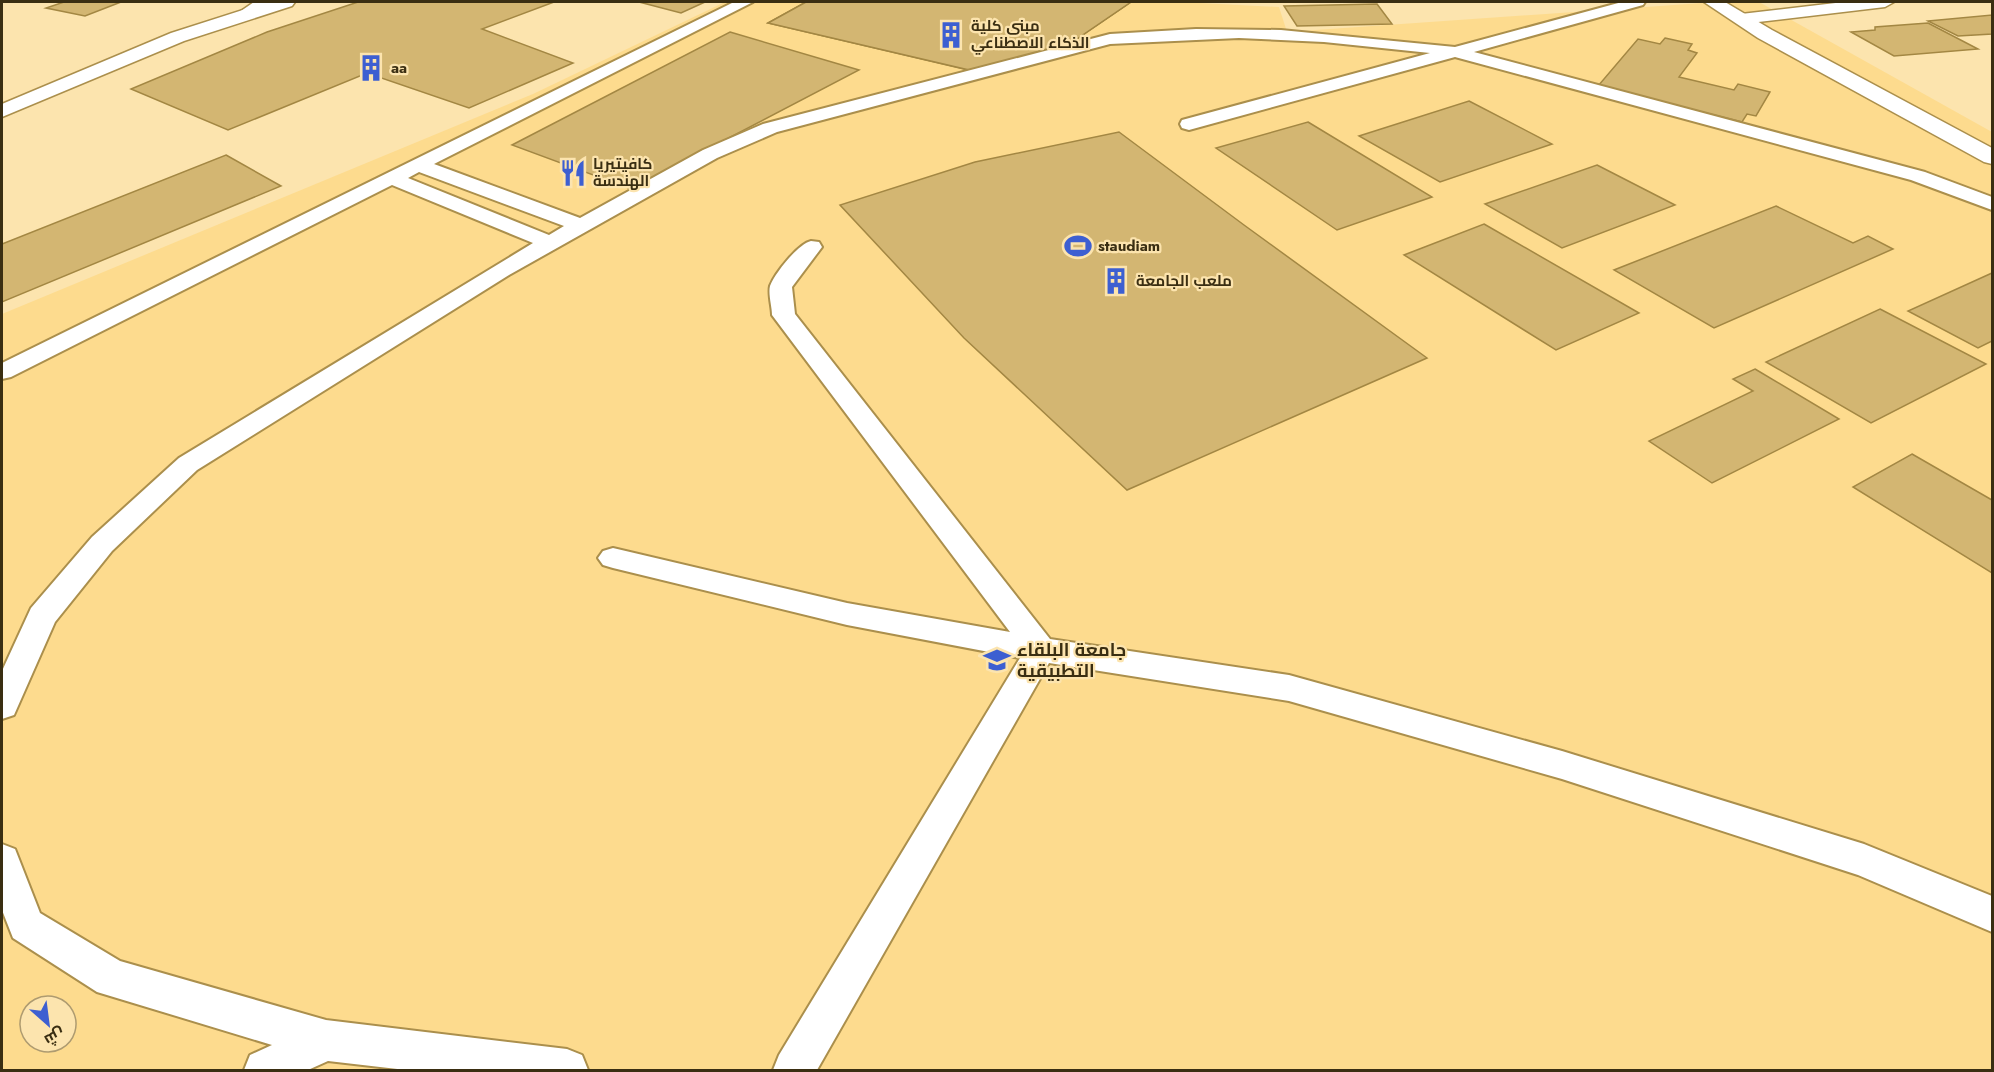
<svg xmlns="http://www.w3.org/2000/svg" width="1994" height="1072" font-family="Jost,Cairo,sans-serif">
  <rect width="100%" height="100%" fill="#fce4ae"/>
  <path fill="#fddb8e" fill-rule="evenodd" d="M725,2H1180L1279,7L1287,32L1717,2H1759L1992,132V1070H2V314L533,94ZM30,1006H66V1042H30Z"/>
  <g fill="#d3b672" stroke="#a38743" stroke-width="1.5">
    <polygon points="64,2 121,2 85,16 46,8"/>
    <polygon points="358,2 554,2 482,29 573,63 469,108 367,73 228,130 131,89 267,32"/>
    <polygon points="639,2 705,2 681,13"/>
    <polygon points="806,2 1131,2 1065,47 968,70 768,23"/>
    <polygon points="806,2 1131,2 1065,47 982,73 768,23"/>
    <polygon points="1377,4 1392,24 1297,26 1284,6"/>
    <polygon points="1992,15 1992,34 1958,36 1928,21"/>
    <polygon points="1928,23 1978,49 1894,56 1851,32 1875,30 1875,27"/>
    <polygon points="730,32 859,70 631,189 512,145"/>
    <polygon points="1665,38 1692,44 1688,50 1697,53 1679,77 1734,90 1738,84 1770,92 1756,116 1747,114 1742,122 1598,86 1638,39 1660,44"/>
    <polygon points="1469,101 1552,144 1440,182 1359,136"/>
    <polygon points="1308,122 1432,197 1337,230 1216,148"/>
    <polygon points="1119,132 1244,225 1427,358 1127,490 964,338 840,205 975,162"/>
    <polygon points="226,155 281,186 2,302 2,244"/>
    <polygon points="1597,165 1675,205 1562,248 1485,204"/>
    <polygon points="1776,206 1853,243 1868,236 1893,249 1714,328 1614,270"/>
    <polygon points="1484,224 1639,313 1556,350 1404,255"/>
    <polygon points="1992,273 1992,341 1978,348 1908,311"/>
    <polygon points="1880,309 1986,364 1871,423 1766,362"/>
    <polygon points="1755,369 1839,419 1712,483 1649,441 1753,391 1733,379"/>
    <polygon points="1912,454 1992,500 1992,573 1853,487"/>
  </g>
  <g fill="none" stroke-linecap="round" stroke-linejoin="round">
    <defs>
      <g id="service">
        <path d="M734,2H753L434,164L580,218L703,150L763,124L1110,34L1196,29L1281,30L1455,47L1622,2H1645L1643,5L1474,52L1925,172L1992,197V210L1911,180L1455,57L1189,130L1182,128L1180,124L1182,120L1430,53L1324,42L1239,38L1110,44L777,132L717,158L509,275L197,470L112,551L55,622L14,715L2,719V671L31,608L92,537L179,458L533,243L392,185L11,377L2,379V363ZM419,172L564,226L549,235L408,178Z"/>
        <path d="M811,241L819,242L822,247L792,287L795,314L1050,639L1289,675L1562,751L1864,844L1992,896V932L1858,875L1562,779L1289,701L1049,663L817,1070H773L779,1055L1020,658L847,625L613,568L603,565L598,558L603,551L613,548L847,603L1010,632L772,315C772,307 768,294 770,286C775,273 798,244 811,241Z"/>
        <polygon points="2,844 15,849 40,913 120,961 326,1020 567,1049 582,1055 588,1070 406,1070 328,1061 308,1070 244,1070 250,1055 272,1045 97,992 13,938 2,910"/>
      </g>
      <g id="minor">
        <polygon points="254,2 275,2 256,15 244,15 241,11"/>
        <polygon points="1844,2 1894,2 1885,7 1741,24 1732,19 1741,14"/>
      </g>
      <g id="tertiary">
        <polygon points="268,2 295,2 292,6 184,41 2,117 2,104 171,33"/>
        <polygon points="1704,2 1725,2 1772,30 1992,148 1992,164 1984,162 1758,38"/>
      </g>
    </defs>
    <use href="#service" stroke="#ab8f4c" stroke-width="4"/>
    <use href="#minor" stroke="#ab8f4c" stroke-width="3"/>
    <use href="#tertiary" stroke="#ab8f4c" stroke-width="3"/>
    <use href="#service" fill="#fff" fill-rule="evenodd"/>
    <use href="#minor" fill="#fff" fill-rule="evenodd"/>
    <use href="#tertiary" fill="#fff" fill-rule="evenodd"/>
  </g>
  <defs>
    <symbol id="building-bare" viewBox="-9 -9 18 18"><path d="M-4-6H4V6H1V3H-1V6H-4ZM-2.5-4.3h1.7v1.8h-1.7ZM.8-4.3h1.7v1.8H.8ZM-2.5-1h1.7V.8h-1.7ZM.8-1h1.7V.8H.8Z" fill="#3d5fd1" stroke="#fce4ae" stroke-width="2.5" paint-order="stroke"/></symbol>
    <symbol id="restaurant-bare" viewBox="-9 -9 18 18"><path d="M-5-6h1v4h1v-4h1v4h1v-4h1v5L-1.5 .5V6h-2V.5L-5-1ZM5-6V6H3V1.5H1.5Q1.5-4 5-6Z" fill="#3d5fd1" stroke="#fce4ae" stroke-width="2.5" paint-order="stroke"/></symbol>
    <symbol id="stadium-bare" viewBox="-9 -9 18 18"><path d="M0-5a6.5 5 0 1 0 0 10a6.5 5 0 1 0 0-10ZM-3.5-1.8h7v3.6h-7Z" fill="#3d5fd1" stroke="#fce4ae" stroke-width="2.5" paint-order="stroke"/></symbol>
    <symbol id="university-bare" viewBox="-9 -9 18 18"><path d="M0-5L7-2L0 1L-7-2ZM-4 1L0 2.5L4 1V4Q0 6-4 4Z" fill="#3d5fd1" stroke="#fce4ae" stroke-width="2.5" paint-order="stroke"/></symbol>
  </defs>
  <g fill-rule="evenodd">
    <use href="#building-bare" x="932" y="16" width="38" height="38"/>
    <use href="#building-bare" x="352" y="49" width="38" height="38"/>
    <use href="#restaurant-bare" x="554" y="154" width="38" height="38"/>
    <use href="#stadium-bare" x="1059" y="227" width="38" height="38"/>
    <use href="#building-bare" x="1097" y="262" width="38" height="38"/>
    <use href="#university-bare" x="978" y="641" width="38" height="38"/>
  </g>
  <g text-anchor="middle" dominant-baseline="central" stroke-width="4.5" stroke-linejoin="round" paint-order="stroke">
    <g font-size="15" font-weight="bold" fill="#3a2e12" stroke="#fce4ae" text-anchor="start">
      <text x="971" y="26">مبنى كلية<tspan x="971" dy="17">الذكاء الاصطناعي</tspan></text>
      <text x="391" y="68">aa</text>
      <text x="593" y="164">كافيتيريا<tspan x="593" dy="17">الهندسة</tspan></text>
      <text x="1098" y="246">staudiam</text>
      <text x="1136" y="281">ملعب الجامعة</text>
    </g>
    <g font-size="18" font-weight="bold" fill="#3a2e12" stroke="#fce4ae" text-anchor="start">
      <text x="1017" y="650">جامعة البلقاء<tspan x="1017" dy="21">التطبيقية</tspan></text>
    </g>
  </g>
  <rect width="1994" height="1072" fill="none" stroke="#3a2e12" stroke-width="6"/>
  <g transform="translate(48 1024) rotate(152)"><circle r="28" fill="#fce4ae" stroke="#ae9b70" stroke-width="1.5"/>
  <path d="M0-4.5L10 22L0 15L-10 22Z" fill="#3d5fd1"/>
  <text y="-9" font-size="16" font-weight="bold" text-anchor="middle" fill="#3a2e12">ش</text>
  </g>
</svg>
